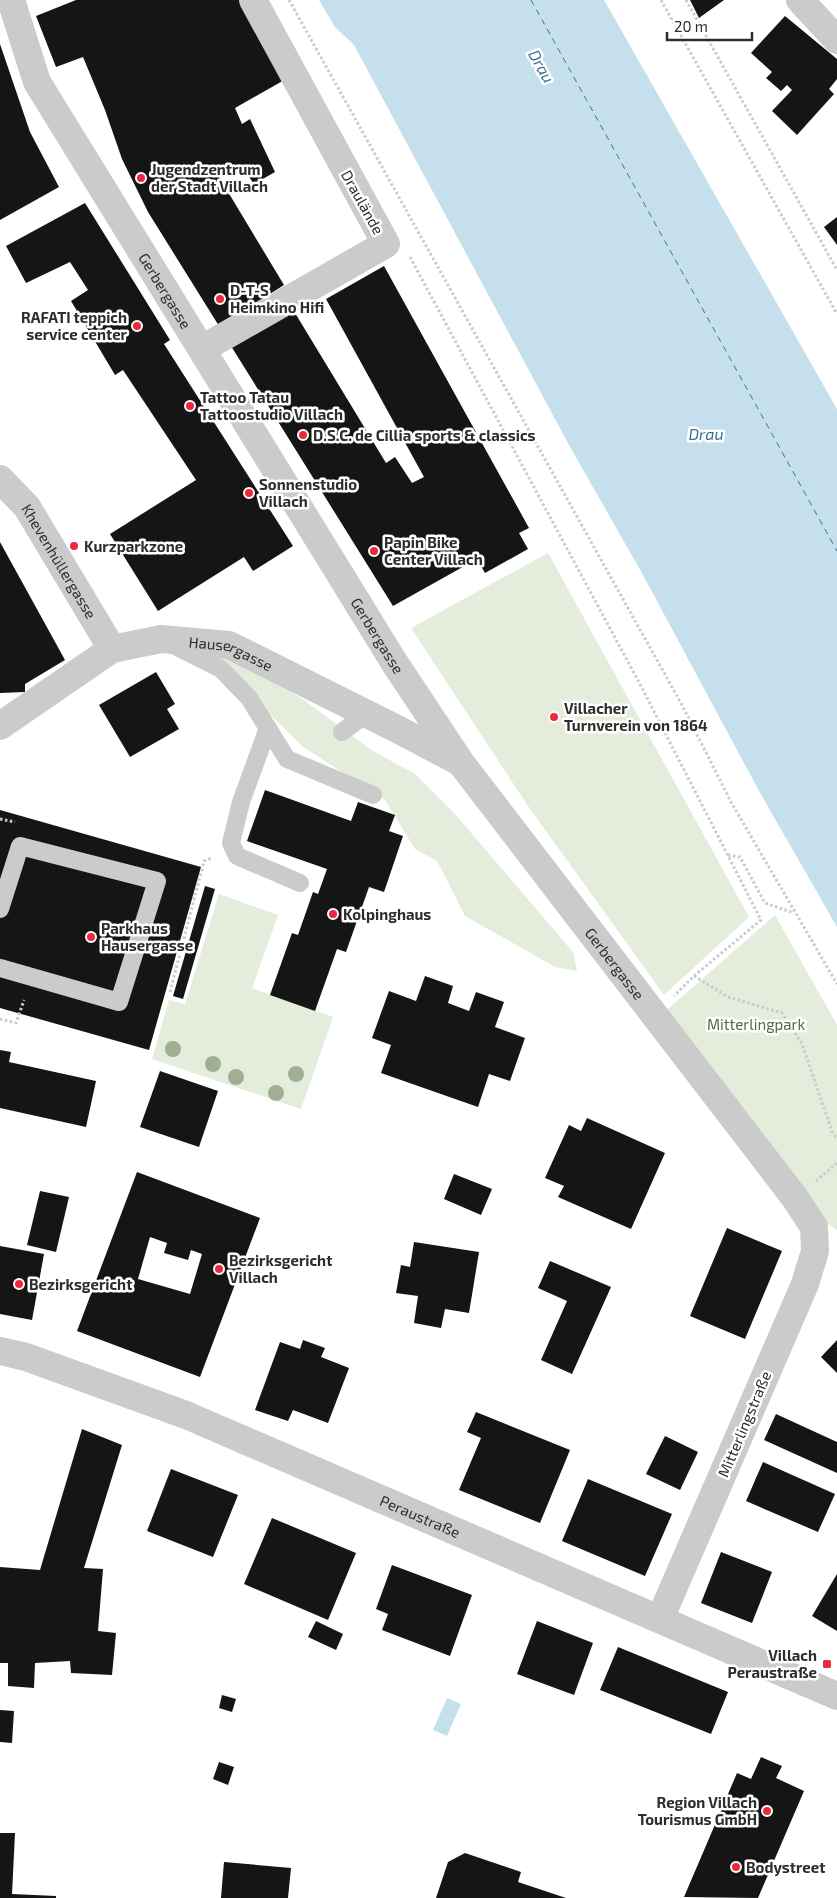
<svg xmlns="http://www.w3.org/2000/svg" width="837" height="1898" font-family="'Exo 2',sans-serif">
  <rect width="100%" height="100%" fill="#fff"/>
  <g fill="#e4ecdb">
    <polygon points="548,553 749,917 664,995 528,806 411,628"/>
    <polygon points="207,652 230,656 301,698 373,751 415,774 455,814 573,952 577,971 555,967 465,916 437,861 415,849 385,800 302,746"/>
    <polygon points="219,894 278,915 252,988 333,1017 301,1109 152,1059 169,1000 185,1004"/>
    <polygon points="775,915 837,1025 837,1230 824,1221 660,1016"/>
  </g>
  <g fill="#c6dfec">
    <polygon points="319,0 604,0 837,409 837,927 759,791 643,575 569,445 354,45 335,27"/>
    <polygon points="447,1698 461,1704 447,1736 433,1730"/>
  </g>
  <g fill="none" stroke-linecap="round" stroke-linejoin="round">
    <polyline stroke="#397292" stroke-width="1" stroke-dasharray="6 5" stroke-linecap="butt" points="531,0 837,551"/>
  </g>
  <g fill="#151515" fill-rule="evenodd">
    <polygon points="76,0 246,0 286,79 235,108 242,124 250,119 275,172 254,184 242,167 219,177 284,285 219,326 148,212 122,159 105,110 83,57 56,67 36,16"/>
    <polygon points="690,0 724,0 699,18"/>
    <polygon points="785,16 837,59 837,79 829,89 834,94 797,135 772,111 792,90 787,85 781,91 766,78 772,72 751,53"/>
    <polygon points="0,44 30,132 59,187 0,220"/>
    <polygon points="85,203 170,340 164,344 293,546 253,571 244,557 158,611 110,534 196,480 123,370 115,375 71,301 88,290 70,262 26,283 6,246"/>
    <polygon points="837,217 837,245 824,227"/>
    <polygon points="384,266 529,528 519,533 528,549 485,573 477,559 393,606 231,346 292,308 386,463 395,457 412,483 424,477 326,299"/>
    <polygon points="0,542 65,660 25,684 25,692 0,693"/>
    <polygon points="156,672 175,704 167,709 179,729 130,757 99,705"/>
    <polygon points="265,790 351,821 358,802 395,815 389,831 403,836 384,892 369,887 346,952 337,949 315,1011 270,995 292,933 298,935 313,892 318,894 327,869 247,841"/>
    <polygon points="0,810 201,867 149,1050 0,1008"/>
    <polygon points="205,886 215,889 183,999 173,996"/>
    <polygon points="425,976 453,986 448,1003 469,1011 476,992 504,1002 495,1027 525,1038 510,1081 489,1074 478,1107 381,1073 391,1045 372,1038 389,991 416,1001"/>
    <polygon points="0,1050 11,1052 9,1062 96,1081 86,1127 0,1108"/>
    <polygon points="160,1071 218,1091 199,1147 140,1127"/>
    <polygon points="587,1118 665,1153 631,1229 558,1197 564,1186 545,1178 569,1125 581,1131"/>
    <path d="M137,1172L260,1218L200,1377L77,1331ZM150,1237L167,1243L164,1253L188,1260L191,1250L202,1254L190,1294L138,1279Z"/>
    <polygon points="454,1174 492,1189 481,1215 444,1199"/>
    <polygon points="40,1191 69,1197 56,1252 27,1245"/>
    <polygon points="727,1228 782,1251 745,1339 690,1316"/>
    <polygon points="414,1242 479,1252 469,1313 445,1309 441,1328 414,1323 418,1296 396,1293 401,1265 410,1267"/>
    <polygon points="0,1246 44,1254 32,1320 0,1314"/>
    <polygon points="550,1261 611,1287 572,1374 541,1360 567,1301 538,1288"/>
    <polygon points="303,1340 325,1348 321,1357 349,1368 328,1423 293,1410 288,1421 255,1410 280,1342 300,1349"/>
    <polygon points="837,1340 837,1373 821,1357"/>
    <polygon points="476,1412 570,1450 540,1523 459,1490 481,1438 467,1432"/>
    <polygon points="776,1414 837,1442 837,1473 764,1440"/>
    <polygon points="82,1429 122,1445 84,1568 103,1569 98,1631 116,1633 112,1675 71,1673 70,1661 35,1663 34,1688 8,1686 8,1663 0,1663 0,1567 40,1570"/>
    <polygon points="665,1436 698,1452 680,1490 646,1474"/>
    <polygon points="763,1462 835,1494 818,1532 746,1501"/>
    <polygon points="171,1469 238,1495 213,1557 147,1531"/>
    <polygon points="588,1479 672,1514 645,1576 562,1541"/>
    <polygon points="272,1518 356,1553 328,1620 244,1584"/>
    <polygon points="721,1552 772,1572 752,1623 701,1603"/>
    <polygon points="392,1565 472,1595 450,1656 382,1630 388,1614 376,1609"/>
    <polygon points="837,1574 837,1631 812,1616"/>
    <polygon points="316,1621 343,1634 336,1650 308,1637"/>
    <polygon points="537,1621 593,1643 574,1695 517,1674"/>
    <polygon points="618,1647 728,1692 711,1734 600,1690"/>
    <polygon points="222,1695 236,1699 232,1712 219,1708"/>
    <polygon points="0,1710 14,1711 12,1743 0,1742"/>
    <polygon points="761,1757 782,1766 776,1778 804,1791 758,1898 684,1897 737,1773 751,1779"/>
    <polygon points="219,1762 234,1767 228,1785 213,1779"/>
    <polygon points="0,1833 15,1833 12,1894 56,1896 56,1898 0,1898"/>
    <polygon points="465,1853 521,1872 518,1882 566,1898 436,1898 448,1862"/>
    <polygon points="224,1862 291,1868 288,1898 221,1898"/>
  </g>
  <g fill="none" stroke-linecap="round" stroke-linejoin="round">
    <g stroke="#cbcbcb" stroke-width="3" stroke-dasharray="2.5 2.5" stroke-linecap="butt">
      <polyline points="289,0 682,705 731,802 837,984"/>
      <polyline points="661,0 837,314"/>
      <polyline points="686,0 837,270"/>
      <polyline points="410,257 641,686 761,920 694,976 674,996"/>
      <polyline points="0,819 15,822"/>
      <polyline points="728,855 740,857 765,903 794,913"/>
      <polyline points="694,976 728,997 782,1013 802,1044 833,1134 837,1138"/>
      <polyline points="170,992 204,861 212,858"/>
      <polyline points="0,1019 16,1023 24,1000"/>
      <polyline points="816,1181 837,1163"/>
    </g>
    <g stroke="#cbcbcb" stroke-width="18">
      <polyline points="173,645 221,669 249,698 287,759 373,795"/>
      <polyline points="268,728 241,802 231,843 237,856 300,883"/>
      <polyline points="342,732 366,714"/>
      <polyline points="0,909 20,846 157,881 119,1002 0,968"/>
    </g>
    <g stroke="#cbcbcb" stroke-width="28">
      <path id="s1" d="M11,0L37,82L394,662L461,763L795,1198L814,1227L815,1251L805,1284L660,1619"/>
      <polyline points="800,0 837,40"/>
      <polyline points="202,349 386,244 253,0"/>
      <path id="s2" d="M0,479L27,507L112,649"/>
      <path id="s3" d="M0,726L112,649L161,639L229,645L399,730L458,761"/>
      <path id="s4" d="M0,1351L26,1357L186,1415L837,1696"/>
    </g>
  </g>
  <g fill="#a0ae93">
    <circle cx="173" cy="1049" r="8"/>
    <circle cx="213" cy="1064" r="8"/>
    <circle cx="296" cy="1074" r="8"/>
    <circle cx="236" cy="1077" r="8"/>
    <circle cx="276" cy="1093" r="8"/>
  </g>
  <g fill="#eb293d" stroke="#fff" stroke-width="2">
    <circle cx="141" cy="178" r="5"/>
    <circle cx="220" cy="299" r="5"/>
    <circle cx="137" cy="326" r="5"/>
    <circle cx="190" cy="406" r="5"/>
    <circle cx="303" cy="435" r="5"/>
    <circle cx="249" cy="493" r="5"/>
    <circle cx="74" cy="546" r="5"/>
    <circle cx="374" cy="551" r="5"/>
    <circle cx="554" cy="717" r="5"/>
    <circle cx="333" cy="914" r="5"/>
    <circle cx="91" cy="937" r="5"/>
    <circle cx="219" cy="1269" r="5"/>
    <circle cx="19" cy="1284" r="5"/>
    <rect x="822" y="1659" width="10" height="10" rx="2.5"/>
    <circle cx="767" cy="1811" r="5"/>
    <circle cx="736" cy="1867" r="5"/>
  </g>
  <g text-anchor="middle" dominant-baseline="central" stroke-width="5" stroke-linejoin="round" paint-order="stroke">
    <g font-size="15" font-weight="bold" fill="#2e2e2e" stroke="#fff" text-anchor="start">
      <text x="151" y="169">Jugendzentrum<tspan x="151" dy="17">der Stadt Villach</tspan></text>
      <text x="230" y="290">D-T-S<tspan x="230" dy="17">Heimkino Hifi</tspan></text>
      <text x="127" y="317" text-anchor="end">RAFATI teppich<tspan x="127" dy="17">service center</tspan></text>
      <text x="200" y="397">Tattoo Tatau<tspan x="200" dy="17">Tattoostudio Villach</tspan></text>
      <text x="313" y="435">D.S.C. de Cillia sports &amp; classics</text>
      <text x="259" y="484">Sonnenstudio<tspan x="259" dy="17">Villach</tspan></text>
      <text x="384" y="542">Papin Bike<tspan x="384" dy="17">Center Villach</tspan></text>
      <text x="84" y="546">Kurzparkzone</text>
      <text x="564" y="708">Villacher<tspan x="564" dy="17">Turnverein von 1864</tspan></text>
      <text x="343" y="914">Kolpinghaus</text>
      <text x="101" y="928">Parkhaus<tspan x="101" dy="17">Hausergasse</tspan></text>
      <text x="229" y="1260">Bezirksgericht<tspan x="229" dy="17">Villach</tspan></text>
      <text x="29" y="1284">Bezirksgericht</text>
      <text x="817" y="1655" text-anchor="end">Villach<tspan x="817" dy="17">Peraustraße</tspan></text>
      <text x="757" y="1802" text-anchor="end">Region Villach<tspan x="757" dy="17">Tourismus GmbH</tspan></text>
      <text x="746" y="1867">Bodystreet</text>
    </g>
    <g font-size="15" fill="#2e2e2e" stroke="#fff">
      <text transform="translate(363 202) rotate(61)">Draulände</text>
      <text stroke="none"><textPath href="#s1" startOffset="331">Gerbergasse</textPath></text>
      <text stroke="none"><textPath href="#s2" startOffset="102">Khevenhüllergasse</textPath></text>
      <text stroke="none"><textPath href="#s1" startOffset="736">Gerbergasse</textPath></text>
      <text stroke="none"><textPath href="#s3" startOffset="258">Hausergasse</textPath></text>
      <text stroke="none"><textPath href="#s1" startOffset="1141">Gerbergasse</textPath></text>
      <text transform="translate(744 1424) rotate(-67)">Mitterlingstraße</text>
      <text stroke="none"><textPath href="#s4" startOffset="452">Peraustraße</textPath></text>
    </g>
    <g font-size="15" fill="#526b3a" stroke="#fff">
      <text x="756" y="1024">Mitterlingpark</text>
    </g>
    <g font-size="16" font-style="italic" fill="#397292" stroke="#fff">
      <text transform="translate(542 66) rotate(61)">Drau</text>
      <text x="706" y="433">Drau</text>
    </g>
  </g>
  <path d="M667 32v8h85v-8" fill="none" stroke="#2e2e2e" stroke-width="2.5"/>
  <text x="674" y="32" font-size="15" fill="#2e2e2e" stroke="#ffffff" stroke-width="4" paint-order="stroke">20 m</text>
</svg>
